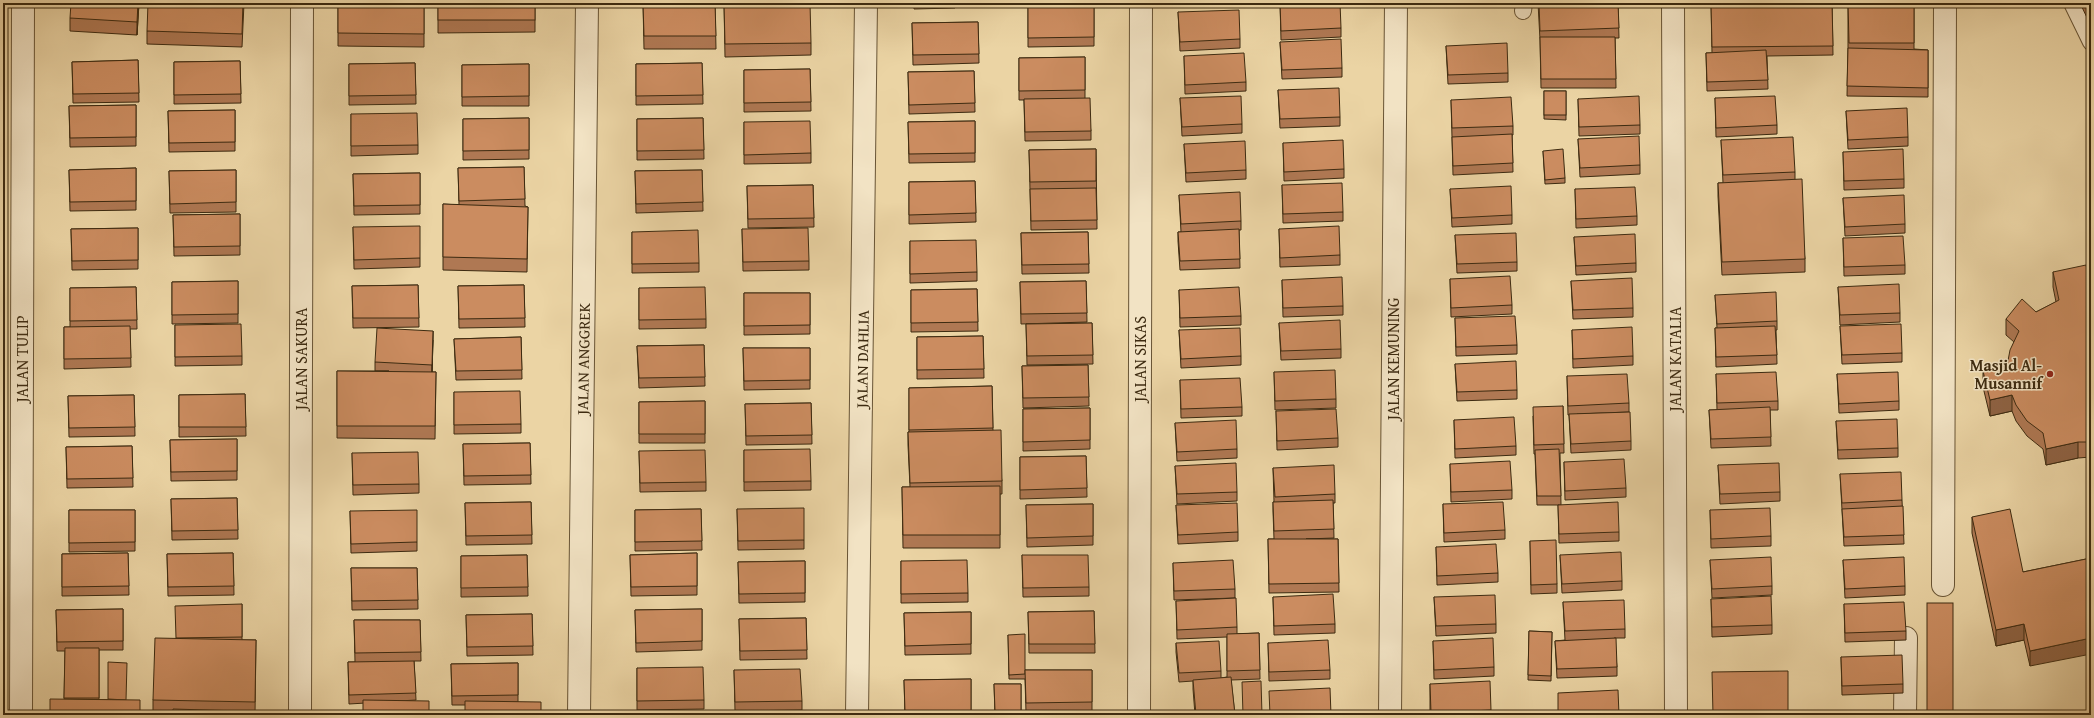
<svg xmlns="http://www.w3.org/2000/svg" width="2094" height="718" font-family="'Gentium Book Plus',serif">
  <rect width="100%" height="100%" fill="#ebd4a4"/>
  <filter id="stains"><feTurbulence type="fractalNoise" baseFrequency=".005" numOctaves="4"/><feColorMatrix values="0 0 0 0 .2 0 0 0 0 .09 0 0 0 0 .02 0 0 0 .5 -.17"/></filter>
  <radialGradient id="worn" r=".72"><stop offset=".6" stop-color="#630" stop-opacity="0"/><stop offset="1" stop-color="#630" stop-opacity=".3"/></radialGradient>
  <g fill="none" stroke-linecap="round" stroke-linejoin="round">
    <defs>
      <g id="lane">
        <polyline points="2072,3 2091,42"/>
        <polyline points="1523,11 1524,3"/>
      </g>
      <g id="street">
        <polyline points="1673,3 1676,715"/>
        <polyline points="1943,585 1945,3"/>
        <polyline points="21,715 23,3"/>
        <polyline points="300,715 302,3"/>
        <polyline points="579,715 587,3"/>
        <polyline points="857,715 866,3"/>
        <polyline points="1139,715 1141,3"/>
        <polyline points="1390,715 1396,3"/>
        <polyline points="1905,715 1906,638"/>
      </g>
    </defs>
    <use href="#lane" stroke="#685435" stroke-width="18"/>
    <use href="#street" stroke="#685435" stroke-width="24"/>
    <use href="#lane" stroke="#f2e3c4" stroke-width="16"/>
    <use href="#street" stroke="#f2e3c4" stroke-width="22"/>
  </g>
  <g fill="#af7853" stroke="#3c2a10">
    <polygon points="139,3 137,35 70,31 70,18"/>
    <polygon points="244,3 242,47 147,44 147,31"/>
    <polygon points="338,3 424,3 424,47 338,46"/>
    <polygon points="438,3 535,3 535,32 438,33"/>
    <polygon points="643,3 715,3 716,49 644,49"/>
    <polygon points="724,3 811,43 811,55 725,57"/>
    <polygon points="914,3 955,3 955,8 914,9"/>
    <polygon points="1280,3 1341,28 1341,37 1281,40"/>
    <polygon points="1538,3 1618,3 1619,38 1615,38 1616,88 1541,88 1540,40"/>
    <polygon points="1711,3 1832,3 1833,55 1767,56 1768,89 1707,91 1706,53 1712,53"/>
    <polygon points="1848,3 1914,3 1914,49 1928,50 1928,97 1847,96 1848,48"/>
    <polygon points="2080,3 2091,3 2091,26"/>
    <polygon points="1028,5 1094,5 1094,46 1028,47"/>
    <polygon points="1178,12 1240,39 1240,48 1180,51"/>
    <polygon points="978,22 979,63 913,65 912,23"/>
    <polygon points="1280,42 1342,68 1342,77 1282,79"/>
    <polygon points="1446,46 1508,73 1508,82 1448,84"/>
    <polygon points="1184,56 1246,82 1246,91 1185,94"/>
    <polygon points="1085,57 1085,98 1091,131 1091,140 1025,141 1024,100 1019,100 1019,58"/>
    <polygon points="138,60 139,102 73,103 72,62"/>
    <polygon points="240,61 241,103 174,104 174,62"/>
    <polygon points="415,63 416,104 349,105 349,64"/>
    <polygon points="702,63 703,104 636,105 636,64"/>
    <polygon points="529,64 529,106 462,106 462,65"/>
    <polygon points="810,69 811,111 744,112 744,70"/>
    <polygon points="974,71 975,112 909,114 908,72"/>
    <polygon points="1278,90 1340,117 1340,126 1280,128"/>
    <polygon points="1544,91 1566,91 1566,120 1544,119"/>
    <polygon points="1180,98 1242,124 1242,133 1182,136"/>
    <polygon points="1715,98 1777,125 1777,134 1716,137"/>
    <polygon points="1578,99 1640,125 1640,134 1579,136"/>
    <polygon points="1451,100 1513,126 1513,135 1512,135 1513,172 1453,175"/>
    <polygon points="136,105 136,146 70,147 69,106"/>
    <polygon points="235,110 235,151 169,152 168,111"/>
    <polygon points="1846,111 1908,137 1908,146 1848,149"/>
    <polygon points="351,114 418,145 418,154 351,156"/>
    <polygon points="529,118 529,159 463,160 463,119"/>
    <polygon points="703,118 704,159 637,160 637,119"/>
    <polygon points="975,121 975,162 909,163 908,122"/>
    <polygon points="744,122 811,153 811,163 744,164"/>
    <polygon points="1578,139 1640,165 1640,174 1580,177"/>
    <polygon points="1721,140 1795,172 1795,179 1805,259 1805,272 1722,275 1718,196 1718,183 1723,183"/>
    <polygon points="1283,143 1344,169 1344,178 1284,181"/>
    <polygon points="1184,144 1246,170 1246,179 1186,182"/>
    <polygon points="1096,149 1097,229 1031,230 1029,150"/>
    <polygon points="1543,151 1565,178 1565,183 1545,184"/>
    <polygon points="1843,152 1904,179 1904,188 1844,190"/>
    <polygon points="524,167 525,206 528,207 527,272 443,270 443,204 459,205 458,168"/>
    <polygon points="136,168 136,210 70,211 69,170"/>
    <polygon points="236,170 236,212 170,213 169,171"/>
    <polygon points="702,170 703,211 636,213 635,171"/>
    <polygon points="420,173 420,214 354,215 353,174"/>
    <polygon points="975,181 976,222 909,224 909,182"/>
    <polygon points="813,185 814,227 748,228 747,186"/>
    <polygon points="1282,185 1343,212 1343,221 1283,223"/>
    <polygon points="1450,189 1512,215 1512,224 1452,227"/>
    <polygon points="1575,189 1637,216 1637,225 1576,228"/>
    <polygon points="1179,195 1241,221 1241,230 1239,230 1240,268 1180,270 1178,241 1178,232 1181,232"/>
    <polygon points="1843,198 1905,224 1905,233 1845,236"/>
    <polygon points="240,214 240,255 174,256 173,215"/>
    <polygon points="353,227 420,258 420,267 354,269"/>
    <polygon points="138,228 138,269 72,270 71,229"/>
    <polygon points="742,229 809,261 809,270 743,271"/>
    <polygon points="1279,229 1340,255 1340,265 1280,267"/>
    <polygon points="632,232 699,263 699,272 632,273"/>
    <polygon points="1088,232 1089,273 1022,274 1021,233"/>
    <polygon points="1455,235 1517,262 1517,271 1457,273"/>
    <polygon points="1574,237 1636,263 1636,272 1576,275"/>
    <polygon points="1843,238 1905,265 1905,274 1844,276"/>
    <polygon points="910,241 977,272 977,281 910,283"/>
    <polygon points="2053,272 2091,286 2091,457 2078,458 2046,465 2043,449 2027,436 2016,421 2012,411 1990,416 1983,387 1983,371 2007,366 2014,342 2006,335 2006,319 2036,312 2056,302 2053,287"/>
    <polygon points="1450,279 1512,305 1512,314 1451,317"/>
    <polygon points="1282,280 1343,306 1343,315 1283,317"/>
    <polygon points="238,281 238,323 172,324 172,282"/>
    <polygon points="1086,281 1087,322 1021,324 1020,282"/>
    <polygon points="1571,281 1633,308 1633,317 1573,319"/>
    <polygon points="418,285 419,327 353,328 352,286"/>
    <polygon points="524,285 525,327 459,328 458,286"/>
    <polygon points="136,287 137,329 130,329 131,367 64,369 64,327 70,327 70,288"/>
    <polygon points="1838,287 1900,313 1900,322 1840,325"/>
    <polygon points="639,288 706,319 706,328 639,329"/>
    <polygon points="977,289 978,331 911,332 911,290"/>
    <polygon points="1179,290 1241,316 1241,325 1180,327"/>
    <polygon points="744,293 810,293 810,334 744,335"/>
    <polygon points="1715,295 1777,321 1777,330 1776,330 1777,364 1716,367 1715,328 1717,328"/>
    <polygon points="1455,318 1517,345 1517,354 1456,356"/>
    <polygon points="1092,323 1093,364 1027,365 1026,324"/>
    <polygon points="1279,323 1341,349 1341,358 1281,360"/>
    <polygon points="175,325 242,356 242,365 175,366"/>
    <polygon points="1840,326 1902,353 1902,362 1842,364"/>
    <polygon points="1179,330 1241,356 1241,365 1181,368"/>
    <polygon points="1572,330 1633,356 1633,365 1573,368"/>
    <polygon points="983,336 984,378 917,379 917,337"/>
    <polygon points="521,337 522,379 456,380 454,339"/>
    <polygon points="433,340 432,372 436,372 435,439 337,438 337,371 389,371 375,371 375,362"/>
    <polygon points="704,345 705,386 639,388 637,346"/>
    <polygon points="743,348 810,348 810,389 744,390"/>
    <polygon points="1455,364 1517,390 1517,399 1457,401"/>
    <polygon points="1088,365 1089,406 1023,408 1022,366"/>
    <polygon points="1274,372 1336,399 1336,408 1275,410"/>
    <polygon points="1716,374 1778,401 1778,410 1770,410 1771,446 1711,448 1709,410 1717,410"/>
    <polygon points="1837,374 1899,401 1899,410 1839,413"/>
    <polygon points="1567,376 1629,403 1629,412 1577,414 1631,441 1631,450 1571,453 1569,415 1568,415"/>
    <polygon points="1180,380 1242,407 1242,416 1181,418"/>
    <polygon points="992,386 993,431 1002,481 1002,494 1000,494 1000,548 903,548 902,487 910,487 908,445 908,432 909,432 909,388"/>
    <polygon points="454,392 521,424 521,433 454,434"/>
    <polygon points="245,394 246,436 179,437 179,395"/>
    <polygon points="134,395 135,436 69,437 68,396"/>
    <polygon points="705,401 705,443 639,443 639,402"/>
    <polygon points="811,403 812,444 746,445 745,404"/>
    <polygon points="1563,406 1564,453 1560,453 1561,505 1537,505 1535,454 1534,454 1533,416"/>
    <polygon points="1090,408 1090,449 1023,451 1023,409"/>
    <polygon points="1276,411 1338,438 1338,447 1277,450"/>
    <polygon points="1454,420 1516,446 1516,455 1455,458"/>
    <polygon points="1836,421 1898,448 1898,457 1838,459"/>
    <polygon points="1175,423 1237,449 1237,458 1177,461"/>
    <polygon points="237,439 237,480 171,481 170,440"/>
    <polygon points="530,443 531,484 464,485 463,444"/>
    <polygon points="132,446 133,487 67,488 66,447"/>
    <polygon points="744,450 811,481 811,490 744,491"/>
    <polygon points="639,451 706,482 706,491 640,492"/>
    <polygon points="352,453 419,484 419,493 353,495"/>
    <polygon points="1086,456 1087,497 1020,499 1020,457"/>
    <polygon points="1564,462 1626,488 1626,497 1565,500"/>
    <polygon points="1450,464 1512,490 1512,499 1451,502"/>
    <polygon points="1718,465 1780,492 1780,501 1720,504"/>
    <polygon points="1175,466 1237,492 1237,501 1177,504"/>
    <polygon points="1273,468 1335,494 1335,503 1333,503 1334,538 1306,539 1338,539 1339,592 1269,593 1268,539 1274,539 1273,511 1273,502 1274,502"/>
    <polygon points="1840,474 1902,500 1904,544 1844,546"/>
    <polygon points="237,498 238,539 172,540 171,499"/>
    <polygon points="531,502 532,544 466,545 465,503"/>
    <polygon points="1093,504 1093,545 1027,547 1026,505"/>
    <polygon points="1443,504 1505,530 1505,539 1444,542"/>
    <polygon points="1176,505 1238,532 1238,541 1178,544"/>
    <polygon points="1558,505 1619,532 1619,541 1559,543"/>
    <polygon points="701,509 702,550 635,551 635,510"/>
    <polygon points="737,509 804,540 804,549 738,550"/>
    <polygon points="69,510 135,510 135,551 69,552"/>
    <polygon points="1710,510 1771,536 1771,546 1711,548"/>
    <polygon points="350,511 417,542 417,551 351,553"/>
    <polygon points="1972,517 2023,572 2091,558 2030,666 2024,640 1996,646 1972,533"/>
    <polygon points="1530,541 1557,584 1557,593 1531,594"/>
    <polygon points="1436,547 1498,573 1498,582 1437,585"/>
    <polygon points="128,553 129,595 62,596 62,554"/>
    <polygon points="233,553 234,595 168,596 167,554"/>
    <polygon points="697,553 697,595 631,596 630,555"/>
    <polygon points="527,555 528,596 461,597 461,556"/>
    <polygon points="1022,555 1089,587 1089,596 1023,597"/>
    <polygon points="1560,555 1622,581 1622,590 1562,593"/>
    <polygon points="1710,560 1772,586 1772,595 1712,598"/>
    <polygon points="1843,560 1905,586 1905,595 1845,598"/>
    <polygon points="805,561 805,602 739,603 738,562"/>
    <polygon points="901,561 968,593 968,602 901,603"/>
    <polygon points="1173,563 1235,589 1235,598 1174,600"/>
    <polygon points="351,568 417,568 418,609 352,610"/>
    <polygon points="1273,597 1335,624 1335,633 1274,635"/>
    <polygon points="1434,597 1496,624 1496,633 1436,636"/>
    <polygon points="1711,599 1772,625 1772,634 1712,637"/>
    <polygon points="1176,601 1237,627 1237,634 1259,633 1260,679 1231,680 1235,715 1195,715 1193,689 1193,681 1179,682 1176,652 1176,643 1221,671 1221,678 1227,677 1227,637 1177,639"/>
    <polygon points="1563,602 1625,629 1625,638 1614,638 1617,667 1617,676 1557,678 1555,641 1565,640"/>
    <polygon points="242,604 242,640 256,640 255,715 173,715 173,713 153,713 153,700 176,638"/>
    <polygon points="1844,604 1906,631 1906,640 1845,642"/>
    <polygon points="123,609 123,650 99,650 99,700 126,700 64,699 65,651 57,651 56,610"/>
    <polygon points="702,609 702,650 636,652 635,610"/>
    <polygon points="1094,611 1095,653 1029,653 1028,612"/>
    <polygon points="971,612 971,654 905,655 904,613"/>
    <polygon points="532,614 533,655 467,656 466,615"/>
    <polygon points="806,618 807,659 740,660 739,619"/>
    <polygon points="354,620 420,620 421,661 414,661 416,700 349,704 348,662 355,662"/>
    <polygon points="1529,631 1552,632 1551,681 1528,680"/>
    <polygon points="1008,635 1025,670 1092,670 1092,711 1026,712 1025,679 1009,679"/>
    <polygon points="1433,641 1494,667 1494,676 1434,679"/>
    <polygon points="1268,643 1330,670 1330,679 1269,681"/>
    <polygon points="1841,657 1903,684 1903,693 1842,695"/>
    <polygon points="518,663 518,702 465,705 452,705 451,664"/>
    <polygon points="637,668 704,700 704,709 637,710"/>
    <polygon points="734,670 802,701 802,710 735,711"/>
    <polygon points="971,679 971,715 905,715 904,680"/>
    <polygon points="994,684 1021,684 1021,715 995,715"/>
    <polygon points="1430,684 1491,710 1491,715 1430,715"/>
  </g>
  <g fill="#8e6243" stroke="#3c2a10">
    <polygon points="138,3 139,3 137,35 137,22"/>
    <polygon points="433,331 433,340 432,374 432,365"/>
    <polygon points="2012,395 2012,411 1990,416 1990,400"/>
    <polygon points="2078,442 2078,458 2046,465 2046,449"/>
    <polygon points="2024,624 2024,640 1996,646 1996,630"/>
    <polygon points="2091,638 2091,654 2030,666 2030,651"/>
  </g>
  <g fill="#cb8c60" stroke="#3c2a10">
    <polygon points="71,3 138,3 137,22 70,18"/>
    <polygon points="148,3 243,3 242,34 147,31"/>
    <polygon points="338,3 424,3 424,34 338,33"/>
    <rect x="438" y="3" width="97" height="17"/>
    <polygon points="643,3 715,3 716,36 644,36"/>
    <polygon points="724,3 810,3 811,43 725,44"/>
    <polygon points="1280,3 1340,3 1341,28 1281,31"/>
    <polygon points="1539,3 1618,3 1619,28 1540,31"/>
    <polygon points="1711,3 1832,3 1833,46 1712,47"/>
    <polygon points="1848,3 1914,3 1914,43 1849,43"/>
    <polygon points="2086,3 2091,3 2091,13"/>
    <polygon points="1028,5 1094,5 1094,37 1028,38"/>
    <polygon points="1239,10 1240,39 1180,42 1178,12"/>
    <polygon points="978,22 979,54 913,55 912,23"/>
    <polygon points="1540,37 1615,37 1616,79 1541,79"/>
    <polygon points="1341,39 1342,68 1282,70 1280,42"/>
    <polygon points="1507,43 1508,73 1448,75 1446,46"/>
    <polygon points="1848,48 1928,50 1928,88 1847,86"/>
    <polygon points="1766,50 1768,80 1707,82 1706,53"/>
    <polygon points="1244,53 1246,82 1185,85 1184,56"/>
    <polygon points="1085,57 1085,90 1019,91 1019,58"/>
    <polygon points="138,60 139,93 73,94 72,62"/>
    <polygon points="240,61 241,94 174,95 174,62"/>
    <polygon points="415,63 416,95 349,96 349,64"/>
    <polygon points="702,63 703,95 636,96 636,64"/>
    <polygon points="529,64 529,96 462,97 462,65"/>
    <polygon points="810,69 811,102 744,103 744,70"/>
    <polygon points="974,71 975,103 909,105 908,72"/>
    <polygon points="1339,88 1340,117 1280,119 1278,90"/>
    <rect x="1544" y="91" width="22" height="24"/>
    <polygon points="1241,96 1242,124 1182,127 1180,98"/>
    <polygon points="1639,96 1640,125 1579,127 1578,99"/>
    <polygon points="1775,96 1777,125 1716,128 1715,98"/>
    <polygon points="1511,97 1513,126 1452,128 1451,100"/>
    <polygon points="1090,98 1091,131 1025,132 1024,99"/>
    <polygon points="136,105 136,137 70,138 69,106"/>
    <polygon points="1907,108 1908,137 1848,140 1846,111"/>
    <polygon points="235,110 235,142 169,143 168,111"/>
    <polygon points="417,113 418,145 351,146 351,114"/>
    <polygon points="529,118 529,150 463,151 463,119"/>
    <polygon points="703,118 704,150 637,151 637,119"/>
    <polygon points="810,121 811,153 744,155 744,122"/>
    <polygon points="975,121 975,153 909,154 908,122"/>
    <polygon points="1512,134 1513,163 1453,166 1452,137"/>
    <polygon points="1639,136 1640,165 1580,168 1578,139"/>
    <polygon points="1793,137 1795,172 1723,175 1721,140"/>
    <polygon points="1343,140 1344,169 1284,172 1283,143"/>
    <polygon points="1245,141 1246,170 1186,173 1184,144"/>
    <polygon points="1096,149 1096,181 1030,182 1029,150"/>
    <polygon points="1563,149 1565,178 1545,180 1543,151"/>
    <polygon points="1903,149 1904,179 1844,181 1843,152"/>
    <polygon points="524,167 525,199 459,201 458,168"/>
    <polygon points="136,168 136,201 70,202 69,170"/>
    <polygon points="236,170 236,202 170,204 169,171"/>
    <polygon points="702,170 703,202 636,204 635,171"/>
    <polygon points="420,173 420,205 354,206 353,174"/>
    <polygon points="1802,179 1805,259 1722,262 1718,183"/>
    <polygon points="975,181 976,213 909,215 909,182"/>
    <polygon points="1342,183 1343,212 1283,214 1282,185"/>
    <polygon points="813,185 814,218 748,219 747,186"/>
    <polygon points="1511,186 1512,215 1452,218 1450,189"/>
    <polygon points="1635,187 1637,216 1576,219 1575,189"/>
    <polygon points="1096,188 1097,220 1031,221 1030,189"/>
    <polygon points="1240,192 1241,221 1181,224 1179,195"/>
    <polygon points="1904,195 1905,224 1845,227 1843,198"/>
    <polygon points="443,204 528,207 527,259 443,257"/>
    <polygon points="240,214 240,246 174,247 173,215"/>
    <polygon points="420,226 420,258 354,260 353,227"/>
    <polygon points="1339,226 1340,255 1280,258 1279,229"/>
    <polygon points="138,228 138,260 72,261 71,229"/>
    <polygon points="808,228 809,261 743,262 742,229"/>
    <polygon points="1239,229 1240,259 1180,261 1178,232"/>
    <polygon points="698,230 699,263 632,264 632,232"/>
    <polygon points="1088,232 1089,264 1022,265 1021,233"/>
    <polygon points="1516,233 1517,262 1457,264 1455,235"/>
    <polygon points="1635,234 1636,263 1576,266 1574,237"/>
    <polygon points="1903,236 1905,265 1844,267 1843,238"/>
    <polygon points="976,240 977,272 910,274 910,241"/>
    <polygon points="2086,265 2091,286 2091,442 2078,442 2046,449 2043,433 2027,421 2016,405 2012,395 1990,400 1983,371 2007,366 2010,350 2019,331 2006,319 2022,299 2036,312 2059,300 2053,272"/>
    <polygon points="1510,276 1512,305 1451,308 1450,279"/>
    <polygon points="1342,277 1343,306 1283,308 1282,280"/>
    <polygon points="1632,278 1633,308 1573,310 1571,281"/>
    <polygon points="238,281 238,314 172,315 172,282"/>
    <polygon points="1086,281 1087,313 1021,314 1020,282"/>
    <polygon points="1899,284 1900,313 1840,315 1838,287"/>
    <polygon points="418,285 419,318 353,318 352,286"/>
    <polygon points="524,285 525,318 459,319 458,286"/>
    <polygon points="136,287 137,320 70,321 70,288"/>
    <polygon points="705,287 706,319 639,320 639,288"/>
    <polygon points="1239,287 1241,316 1180,318 1179,290"/>
    <polygon points="977,289 978,322 911,323 911,290"/>
    <polygon points="1776,292 1777,321 1717,324 1715,295"/>
    <polygon points="744,293 810,293 810,325 744,326"/>
    <polygon points="1515,316 1517,345 1456,347 1455,318"/>
    <polygon points="1340,320 1341,349 1281,351 1279,323"/>
    <polygon points="1092,323 1093,355 1027,356 1026,324"/>
    <polygon points="241,324 242,356 175,357 175,325"/>
    <polygon points="1901,324 1902,353 1842,355 1840,326"/>
    <polygon points="130,326 131,358 64,359 64,327"/>
    <polygon points="1775,326 1777,355 1716,357 1715,328"/>
    <polygon points="1632,327 1633,356 1573,359 1572,330"/>
    <polygon points="377,328 433,331 432,365 375,362"/>
    <polygon points="1240,328 1241,356 1181,359 1179,330"/>
    <polygon points="983,336 984,369 917,370 917,337"/>
    <polygon points="521,337 522,370 456,371 454,339"/>
    <polygon points="704,345 705,377 639,378 637,346"/>
    <polygon points="743,348 810,348 810,380 744,381"/>
    <polygon points="1516,361 1517,390 1457,392 1455,364"/>
    <polygon points="1088,365 1089,397 1023,398 1022,366"/>
    <polygon points="1335,370 1336,399 1275,401 1274,372"/>
    <polygon points="337,371 436,372 435,426 337,426"/>
    <polygon points="1776,372 1778,401 1717,403 1716,374"/>
    <polygon points="1898,372 1899,401 1839,404 1837,374"/>
    <polygon points="1627,374 1629,403 1568,406 1567,376"/>
    <polygon points="1240,378 1242,407 1181,409 1180,380"/>
    <polygon points="992,386 993,428 909,430 909,388"/>
    <polygon points="520,391 521,424 454,425 454,392"/>
    <polygon points="245,394 246,427 179,427 179,395"/>
    <polygon points="134,395 135,427 69,428 68,396"/>
    <polygon points="705,401 705,434 639,434 639,402"/>
    <polygon points="811,403 812,435 746,436 745,404"/>
    <polygon points="1563,406 1564,444 1534,445 1533,407"/>
    <polygon points="1770,407 1771,437 1711,439 1709,410"/>
    <polygon points="1090,408 1090,440 1023,442 1023,409"/>
    <polygon points="1336,409 1338,438 1277,441 1276,411"/>
    <polygon points="1630,412 1631,441 1571,444 1569,414"/>
    <polygon points="1514,417 1516,446 1455,449 1454,420"/>
    <polygon points="1897,419 1898,448 1838,450 1836,421"/>
    <polygon points="1236,420 1237,449 1177,452 1175,423"/>
    <polygon points="1001,430 1002,481 910,483 908,432"/>
    <polygon points="237,439 237,471 171,472 170,440"/>
    <polygon points="530,443 531,475 464,476 463,444"/>
    <polygon points="132,446 133,478 67,479 66,447"/>
    <polygon points="810,449 811,481 744,482 744,450"/>
    <polygon points="1559,449 1561,496 1537,496 1535,450"/>
    <polygon points="705,450 706,482 640,483 639,451"/>
    <polygon points="418,452 419,484 353,485 352,453"/>
    <polygon points="1086,456 1087,488 1020,490 1020,457"/>
    <polygon points="1624,459 1626,488 1565,491 1564,462"/>
    <polygon points="1510,461 1512,490 1451,492 1450,464"/>
    <polygon points="1236,463 1237,492 1177,494 1175,466"/>
    <polygon points="1779,463 1780,492 1720,494 1718,465"/>
    <polygon points="1334,465 1335,494 1275,497 1273,468"/>
    <polygon points="1901,472 1902,500 1842,503 1840,474"/>
    <polygon points="1000,486 1000,535 903,535 902,487"/>
    <polygon points="237,498 238,530 172,531 171,499"/>
    <polygon points="1333,500 1334,529 1274,531 1273,502"/>
    <polygon points="531,502 532,535 466,536 465,503"/>
    <polygon points="1503,502 1505,530 1444,533 1443,504"/>
    <polygon points="1618,502 1619,532 1559,534 1558,505"/>
    <polygon points="1237,503 1238,532 1178,535 1176,505"/>
    <polygon points="1093,504 1093,536 1027,538 1026,505"/>
    <polygon points="1903,506 1904,535 1844,537 1842,509"/>
    <polygon points="804,508 804,540 738,541 737,509"/>
    <polygon points="1770,508 1771,536 1711,539 1710,510"/>
    <polygon points="701,509 702,541 635,542 635,510"/>
    <polygon points="2010,509 2023,572 2091,558 2091,638 2030,651 2024,624 1996,630 1972,517"/>
    <polygon points="69,510 135,510 135,542 69,543"/>
    <polygon points="417,510 417,542 351,544 350,511"/>
    <polygon points="1268,539 1338,539 1339,583 1269,584"/>
    <polygon points="1556,540 1557,584 1531,585 1530,541"/>
    <polygon points="1496,544 1498,573 1437,576 1436,547"/>
    <polygon points="1621,552 1622,581 1562,584 1560,555"/>
    <polygon points="128,553 129,586 62,587 62,554"/>
    <polygon points="233,553 234,586 168,587 167,554"/>
    <polygon points="697,553 697,586 631,587 630,555"/>
    <polygon points="527,555 528,587 461,588 461,556"/>
    <polygon points="1022,555 1088,555 1089,587 1023,588"/>
    <polygon points="1771,557 1772,586 1712,589 1710,560"/>
    <polygon points="1904,557 1905,586 1845,589 1843,560"/>
    <polygon points="967,560 968,593 901,594 901,561"/>
    <polygon points="1233,560 1235,589 1174,591 1173,563"/>
    <polygon points="805,561 805,593 739,594 738,562"/>
    <polygon points="351,568 417,568 418,600 352,601"/>
    <polygon points="1333,594 1335,624 1274,626 1273,597"/>
    <polygon points="1495,595 1496,624 1436,626 1434,597"/>
    <polygon points="1771,596 1772,625 1712,627 1711,599"/>
    <polygon points="1236,598 1237,627 1177,630 1176,601"/>
    <polygon points="1624,600 1625,629 1565,631 1563,602"/>
    <polygon points="1904,602 1906,631 1845,633 1844,604"/>
    <rect x="1927" y="603" width="26" height="112"/>
    <polygon points="242,604 242,637 176,638 175,606"/>
    <polygon points="123,609 123,641 57,642 56,610"/>
    <polygon points="702,609 702,641 636,643 635,610"/>
    <polygon points="1094,611 1095,644 1029,644 1028,612"/>
    <polygon points="971,612 971,644 905,646 904,613"/>
    <polygon points="532,614 533,646 467,647 466,615"/>
    <polygon points="806,618 807,650 740,651 739,619"/>
    <polygon points="354,620 420,620 421,652 355,653"/>
    <polygon points="1529,631 1552,632 1551,676 1528,675"/>
    <polygon points="1259,633 1260,670 1227,671 1227,634"/>
    <polygon points="1025,634 1025,674 1009,675 1008,635"/>
    <polygon points="155,638 256,640 255,702 153,700"/>
    <polygon points="1493,638 1494,667 1434,670 1433,641"/>
    <polygon points="1616,638 1617,667 1557,669 1555,641"/>
    <polygon points="1328,640 1330,670 1269,672 1268,643"/>
    <polygon points="1219,641 1221,671 1179,673 1176,643"/>
    <polygon points="65,648 99,648 99,698 64,698"/>
    <polygon points="1902,655 1903,684 1842,686 1841,657"/>
    <polygon points="414,661 416,693 349,695 348,662"/>
    <polygon points="108,662 127,663 126,700 108,699"/>
    <polygon points="518,663 518,695 452,696 451,664"/>
    <polygon points="703,667 704,700 637,701 637,668"/>
    <polygon points="800,669 802,701 735,702 734,670"/>
    <polygon points="1025,670 1092,670 1092,702 1026,703"/>
    <polygon points="1788,671 1788,715 1713,715 1712,672"/>
    <polygon points="1231,677 1235,715 1196,715 1193,680"/>
    <polygon points="971,679 971,711 905,712 904,680"/>
    <polygon points="1261,681 1262,715 1243,715 1242,682"/>
    <polygon points="1490,681 1491,710 1431,713 1430,684"/>
    <polygon points="994,684 1021,684 1021,711 995,711"/>
    <polygon points="1330,688 1331,715 1270,715 1269,691"/>
    <polygon points="1618,690 1619,715 1558,715 1558,693"/>
    <polygon points="50,699 140,700 140,715 50,715"/>
    <polygon points="363,700 429,701 429,715 363,715"/>
    <polygon points="465,701 541,702 541,715 465,715"/>
    <polygon points="173,709 240,711 240,715 173,715"/>
  </g>
  <circle fill="#8f2418" stroke="#f2e3c4" stroke-width="1.5" cx="2050" cy="374" r="4"/>
  <g text-anchor="middle" dominant-baseline="central" stroke-width="3" stroke-linejoin="round" paint-order="stroke">
    <g font-size="16" fill="#3c2a10" stroke="#f2e3c4">
      <text transform="translate(22 359) rotate(-90)">JALAN TULIP</text>
      <text transform="translate(301 359) rotate(-90)">JALAN SAKURA</text>
      <text transform="translate(583 359) rotate(-89)">JALAN ANGGREK</text>
      <text transform="translate(862 359) rotate(-89)">JALAN DAHLIA</text>
      <text transform="translate(1140 359) rotate(-90)">JALAN SIKAS</text>
      <text transform="translate(1393 359) rotate(-90)">JALAN KEMUNING</text>
      <text transform="translate(1675 359) rotate(-90)">JALAN KATALIA</text>
    </g>
    <g font-size="16" font-weight="bold" fill="#3c2a10" stroke="#f2e3c4" text-anchor="end">
      <text x="2042" y="365">Masjid Al-<tspan x="2042" dy="18">Musannif</tspan></text>
    </g>
  </g>
  <rect width="2094" height="718" fill="none" stroke="#ebd4a4" stroke-width="16"/>
  <rect x="4" y="4" width="2086" height="710" fill="none" stroke="#3c2a10" stroke-width="2"/>
  <rect x="8" y="8" width="2078" height="702" fill="none" stroke="#3c2a10"/>
  <rect width="100%" height="100%" filter="url(#stains)"/>
  <rect width="100%" height="100%" fill="url(#worn)"/>
</svg>
